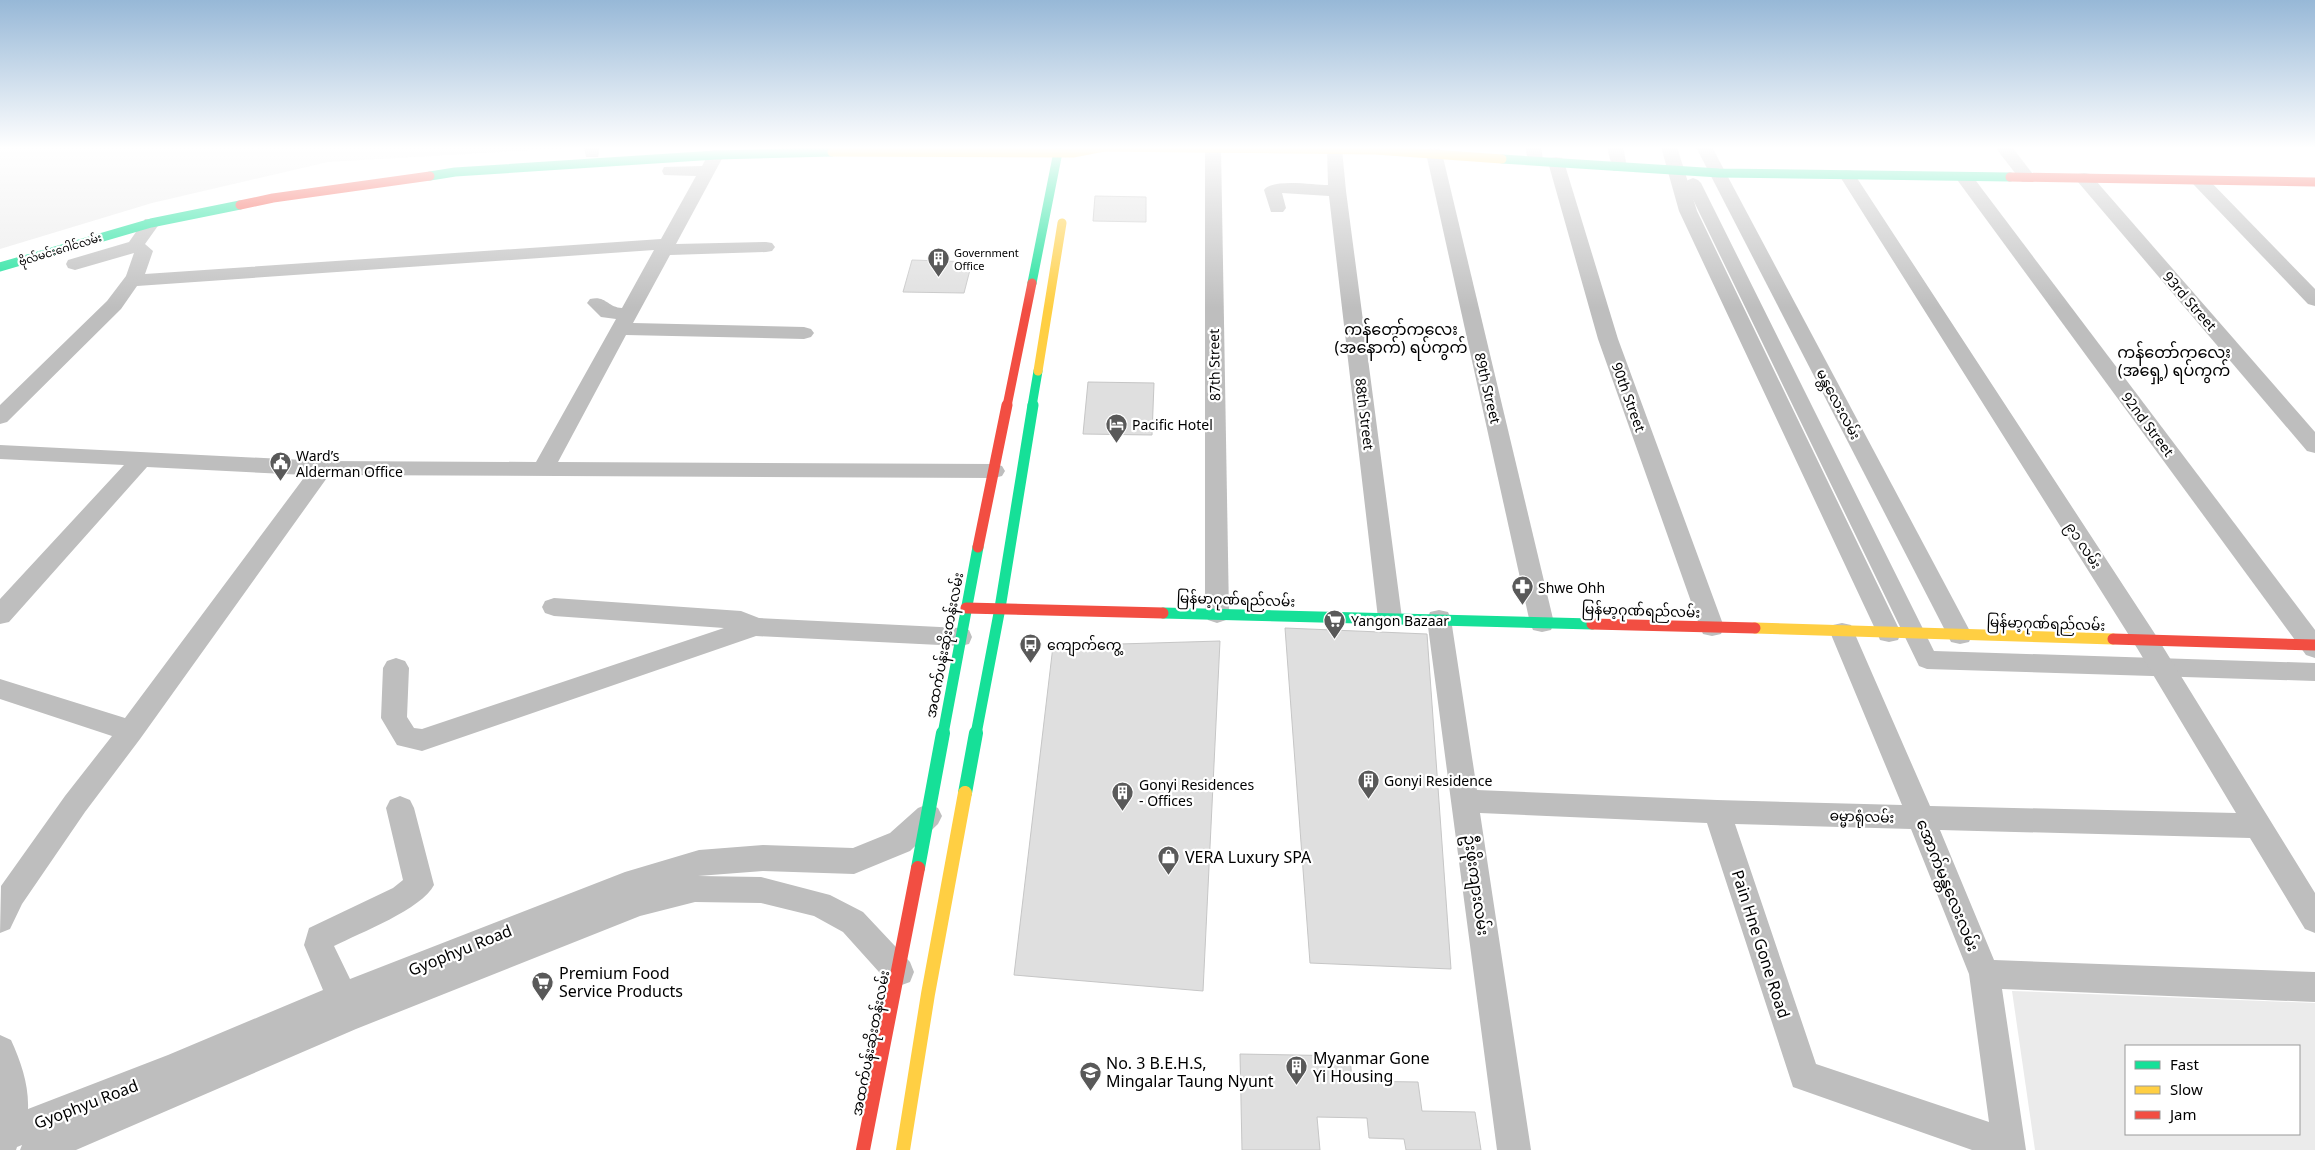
<svg xmlns="http://www.w3.org/2000/svg" width="2315" height="1150" font-family="'Noto Sans','Noto Sans Myanmar',sans-serif">
  <rect width="100%" height="100%" fill="#fff"/>
  <g fill="#ebebeb" fill-rule="evenodd">
    <polygon points="0,147 586,147 328,162 152,203 0,249"/>
    <path d="M2012,991L2315,1003V1150H2035ZM2299,1046V1134H2126V1046Z"/>
  </g>
  <g fill="none" stroke-linecap="round" stroke-linejoin="round">
    <polygon fill="#bebebe" fill-rule="evenodd" points="1693,178 1698,180 1701,183 1934,651 2315,663 2315,681 1927,669 1919,666 1685,183 1688,180"/>
  </g>
  <g fill="#dfdfdf" stroke="#c6c6c6">
    <polygon points="1095,196 1146,197 1146,222 1093,221"/>
    <polygon points="912,260 972,262 964,293 903,292"/>
    <polygon points="1088,382 1154,383 1152,435 1083,434"/>
    <polygon points="1285,628 1427,634 1451,969 1310,963"/>
    <polygon points="1220,641 1203,991 1014,975 1053,646"/>
    <polygon points="1240,1054 1350,1056 1352,1081 1418,1082 1422,1111 1475,1112 1481,1150 1406,1150 1404,1139 1369,1138 1367,1118 1317,1117 1320,1150 1242,1150"/>
  </g>
  <g fill="none" stroke-linecap="round" stroke-linejoin="round">
    <g fill="#bebebe" fill-rule="evenodd">
      <polygon points="584,147 600,147 598,157 586,157"/>
      <polygon points="1205,147 1221,147 1229,614 1226,620 1217,623 1208,620 1205,614"/>
      <path d="M1327,147H1341L1342,149L1346,191L1402,618L1399,625L1390,627L1381,625L1378,618L1329,196L1282,193L1286,208L1283,212H1271L1264,190C1273,178 1314,185 1328,185Z"/>
      <polygon points="1525,147 1541,147 1543,160 1541,164 1529,164"/>
      <polygon points="1607,147 1623,147 1627,167 1625,171 1613,171"/>
      <polygon points="1661,147 1677,147 1697,211 1901,633 1898,640 1889,642 1880,640 1877,633 1679,211"/>
      <polygon points="1696,147 1712,147 1972,635 1969,642 1960,644 1951,642"/>
      <polygon points="1995,147 2012,147 2036,178 2034,182 2022,182"/>
      <polygon points="1434,148 1440,149 1442,153 1554,623 1551,630 1542,632 1533,630 1530,623 1426,153 1428,149"/>
      <path d="M716,150L722,151L724,155L676,244L766,242L772,243L775,247L772,251L766,252L670,255L633,323L804,327L811,329L814,333L811,337L804,339L626,335L558,462L994,464L1002,466L1005,471L1002,476L994,478L329,475L140,739L85,812L22,904L10,929L0,933L1,886L65,796L112,736L0,699V679L125,718L306,475L147,467L9,622L0,624V599L124,465L0,459V445L323,461L536,462L616,319L601,317L587,303L590,299C606,295 607,307 622,308L654,250L137,286L121,309L7,422L0,424V405L107,301L126,276L134,253L75,270L68,268L66,264L68,260L129,242L145,219H157L160,223L145,244L153,251L145,274L661,239L696,176L664,175L662,171L664,167L702,166L710,151Z"/>
      <polygon points="1556,157 1562,158 1564,162 1618,339 1724,627 1721,634 1712,636 1703,634 1700,627 1598,339 1548,162 1550,158"/>
      <path d="M1847,170L1853,171L1855,175L2155,634L2315,893V933L2305,929L2250,838L1940,830L1994,960L2315,972V1002L2002,989L2026,1150H1972L1793,1087L1707,823L1480,813L1531,1150H1497L1427,619L1430,612L1439,610L1448,612L1451,619L1477,790L1717,800L1902,805L1830,632L1833,625L1842,623L1851,625L1854,632L1930,806L2236,813L2137,648L1839,175L1841,171ZM1735,824L1911,829L1969,974L1989,1122L1816,1064Z"/>
      <polygon points="1964,172 1970,173 2315,630 2315,658 2306,655 1958,181 1956,177 1958,173"/>
      <polygon points="2084,173 2090,174 2315,432 2315,453 2307,451 2078,182 2076,178 2078,174"/>
      <polygon points="2200,176 2206,177 2315,289 2315,306 2308,304 2194,185 2191,181 2194,177"/>
      <polygon points="554,598 741,611 759,618 960,628 969,630 972,637 969,644 960,646 756,636 422,751 397,745 381,718 383,668 387,661 396,658 405,661 409,668 407,717 414,728 422,729 724,628 554,616 545,613 542,607 545,601"/>
      <path d="M400,796L410,800L414,808L434,885C422,909 360,933 334,946L350,979L625,872L699,850L763,845L853,848L890,833L918,808L928,804L938,808L942,816L938,824L910,851L854,874L763,871L698,876L761,877L830,895L863,912L910,962L914,972L910,982L899,986L888,982L843,932L814,916L761,903L695,902L640,916L356,1029L76,1150H20L22,1145L17,1147L16,1150H0V1035L11,1040C21,1062 29,1085 28,1109L168,1055L323,990L304,945L309,928L393,888L403,880L386,808L390,800Z"/>
    </g>
    <g stroke="#16e098" stroke-width="9">
      <polyline points="1502,159 1719,173 2010,177"/>
      <polyline points="430,176 455,172 716,155 832,152"/>
      <polyline points="0,267 151,223 240,205"/>
      <polyline points="1032,283 1059,147"/>
      <polyline points="1032,406 1038,371"/>
    </g>
    <g stroke="#16e098" stroke-width="11">
      <polyline points="1163,613 1592,624"/>
      <polyline points="943,734 978,547"/>
      <polyline points="976,734 1000,608 1033,405"/>
    </g>
    <g stroke="#16e098" stroke-width="14">
      <polyline points="965,793 976,733"/>
      <polyline points="918,868 943,733"/>
    </g>
    <g stroke="#ffcf43" stroke-width="9">
      <polyline points="1103,147 1375,150 1502,159"/>
      <polyline points="832,152 1073,153 1104,147"/>
      <polyline points="1038,371 1062,223"/>
    </g>
    <polyline stroke="#ffcf43" stroke-width="11" points="1755,628 2113,639"/>
    <polyline stroke="#ffcf43" stroke-width="14" points="903,1150 928,994 965,793"/>
    <g stroke="#f24e42" stroke-width="9">
      <polyline points="2010,177 2315,182"/>
      <polyline points="240,205 273,198 430,176"/>
      <polyline points="1007,406 1032,283"/>
    </g>
    <g stroke="#f24e42" stroke-width="11">
      <polyline points="978,547 1007,405"/>
      <polyline points="966,608 1163,613"/>
      <polyline points="1592,624 1755,628"/>
      <polyline points="2113,639 2315,645"/>
    </g>
    <polyline stroke="#f24e42" stroke-width="14" points="863,1150 918,868"/>
  </g>
  <linearGradient id="sky" x2="0" y2="1"><stop stop-color="#97b8d7"/><stop offset="0.48" stop-color="#fff"/><stop offset="1" stop-color="#fff" stop-opacity="0"/></linearGradient>
  <rect width="2315" height="308" fill="url(#sky)"/>
  <defs>
    <symbol id="building-pin" viewBox="-11 -11 22 30"><path d="M0 17L-7.5 6A9.5 9.5 0 1 1 7.5 6Z" fill="#595959" stroke="#fff"/><path d="M-4-6H4V6H1V3H-1V6H-4ZM-2.5-4.3h1.7v1.8h-1.7ZM.8-4.3h1.7v1.8H.8ZM-2.5-1h1.7V.8h-1.7ZM.8-1h1.7V.8H.8Z" fill="#fff"/></symbol>
    <symbol id="hotel-pin" viewBox="-11 -11 22 30"><path d="M0 17L-7.5 6A9.5 9.5 0 1 1 7.5 6Z" fill="#595959" stroke="#fff"/><path d="M-6-4.5h1.5V1H6V5H4.5V3h-9V5H-6ZM-4 0a1.8 1.8 0 1 1 3.6 0ZM.5 0V-2.5h3Q6-2.5 6 0Z" fill="#fff"/></symbol>
    <symbol id="civic-pin" viewBox="-11 -11 22 30"><path d="M0 17L-7.5 6A9.5 9.5 0 1 1 7.5 6Z" fill="#595959" stroke="#fff"/><path d="M-.6-6.5H3V-4.5H.6V-3L4-1V1h2V6H-6V1h2V-1L-.6-3ZM-1.2 2.5V6h2.4V2.5Z" fill="#fff"/></symbol>
    <symbol id="pharmacy-pin" viewBox="-11 -11 22 30"><path d="M0 17L-7.5 6A9.5 9.5 0 1 1 7.5 6Z" fill="#595959" stroke="#fff"/><path d="M-2-6h4v4h4v4h-4v4h-4v-4h-4v-4h4Z" fill="#fff"/></symbol>
    <symbol id="supermarket-pin" viewBox="-11 -11 22 30"><path d="M0 17L-7.5 6A9.5 9.5 0 1 1 7.5 6Z" fill="#595959" stroke="#fff"/><path d="M-6-5.5h2.5l.6 2H6L4.5 2H-2.5L-4.4-4H-6ZM-1.5 3.2a1.3 1.3 0 1 0 .1 0ZM3 3.2a1.3 1.3 0 1 0 .1 0Z" fill="#fff"/></symbol>
    <symbol id="bus-pin" viewBox="-11 -11 22 30"><path d="M0 17L-7.5 6A9.5 9.5 0 1 1 7.5 6Z" fill="#595959" stroke="#fff"/><path d="M-5-6H5V4H4V6H2V4H-2V6H-4V4H-5ZM-3.5-4V0h7V-4ZM-3.5 1.2v1.5H-2V1.2ZM2 1.2v1.5H3.5V1.2Z" fill="#fff"/></symbol>
    <symbol id="shop-pin" viewBox="-11 -11 22 30"><path d="M0 17L-7.5 6A9.5 9.5 0 1 1 7.5 6Z" fill="#595959" stroke="#fff"/><path d="M-5-2.5h2.3a2.7 3.5 0 0 1 5.4 0H5L5.5 6h-11ZM-1.5-2.5h3a1.5 2.3 0 0 0-3 0Z" fill="#fff"/></symbol>
    <symbol id="school-pin" viewBox="-11 -11 22 30"><path d="M0 17L-7.5 6A9.5 9.5 0 1 1 7.5 6Z" fill="#595959" stroke="#fff"/><path d="M0-5L7-2L0 1L-7-2ZM-4 1L0 2.5L4 1V4Q0 6-4 4Z" fill="#fff"/></symbol>
  </defs>
  <g fill-rule="evenodd">
    <use href="#building-pin" x="926" y="246" width="25" height="34"/>
    <use href="#hotel-pin" x="1104" y="412" width="25" height="34"/>
    <use href="#civic-pin" x="268" y="450" width="25" height="34"/>
    <use href="#pharmacy-pin" x="1510" y="574" width="25" height="34"/>
    <use href="#supermarket-pin" x="1322" y="608" width="25" height="34"/>
    <use href="#bus-pin" x="1018" y="632" width="25" height="34"/>
    <use href="#building-pin" x="1356" y="768" width="25" height="34"/>
    <use href="#building-pin" x="1110" y="780" width="25" height="34"/>
    <use href="#shop-pin" x="1156" y="844" width="25" height="34"/>
    <use href="#supermarket-pin" x="530" y="970" width="25" height="34"/>
    <use href="#building-pin" x="1284" y="1054" width="25" height="34"/>
    <use href="#school-pin" x="1078" y="1060" width="25" height="34"/>
  </g>
  <g text-anchor="middle" dominant-baseline="central" stroke-width="4.5" stroke-linejoin="round" paint-order="stroke">
    <g font-size="11" fill="#000" stroke="#fff">
      <text transform="translate(60 249) rotate(-17)">ဗိုလ်မင်းဂေါင်လမ်း</text>
    </g>
    <g font-size="11" fill="#000" stroke="#fff" text-anchor="start">
      <text x="954" y="252">Government<tspan x="954" dy="13">Office</tspan></text>
    </g>
    <g font-size="14" fill="#000" stroke="#fff">
      <text transform="translate(2190 301) rotate(49)">93rd Street</text>
      <text transform="translate(1214 365) rotate(-91)">87th Street</text>
      <text transform="translate(1488 388) rotate(77)">89th Street</text>
      <text transform="translate(1629 397) rotate(70)">90th Street</text>
      <text transform="translate(1839 404) rotate(62)">မန္တလေးလမ်း</text>
      <text transform="translate(1365 414) rotate(83)">88th Street</text>
      <text transform="translate(2148 424) rotate(53)">92nd Street</text>
      <text transform="translate(2084 545) rotate(57)">၉၁ လမ်း</text>
      <text transform="translate(1236 599) rotate(2)">မြန်မာ့ဂုဏ်ရည်လမ်း</text>
      <text transform="translate(1641 610) rotate(2)">မြန်မာ့ဂုဏ်ရည်လမ်း</text>
      <text transform="translate(2046 623) rotate(2)">မြန်မာ့ဂုဏ်ရည်လမ်း</text>
      <text transform="translate(944 645) rotate(-79)">အထက်ပန်းဆိုးတန်းလမ်း</text>
      <text transform="translate(1862 816) rotate(2)">ဓမ္မာရုံလမ်း</text>
      <text transform="translate(870 1043) rotate(-79)">အထက်ပန်းဆိုးတန်းလမ်း</text>
    </g>
    <g font-size="14" fill="#000" stroke="#fff" text-anchor="start">
      <text x="1132" y="424">Pacific Hotel</text>
      <text x="296" y="455">Ward’s<tspan x="296" dy="16">Alderman Office</tspan></text>
      <text x="1538" y="587">Shwe Ohh</text>
      <text x="1351" y="620">Yangon Bazaar</text>
      <text x="1047" y="644">ကျောက်ကွေ့</text>
      <text x="1384" y="780">Gonyi Residence</text>
      <text x="1139" y="784">Gonyi Residences<tspan x="1139" dy="16">- Offices</tspan></text>
    </g>
    <g font-size="16" fill="#000" stroke="#fff">
      <text x="1401" y="329">ကန်တော်ကလေး<tspan x="1401" dy="18">(အနောက်) ရပ်ကွက်</tspan></text>
      <text x="2174" y="352">ကန်တော်ကလေး<tspan x="2174" dy="18">(အရှေ့) ရပ်ကွက်</tspan></text>
    </g>
    <g font-size="16" fill="#000" stroke="#fff" text-anchor="start">
      <text x="1185" y="857">VERA Luxury SPA</text>
      <text x="559" y="973">Premium Food<tspan x="559" dy="18">Service Products</tspan></text>
      <text x="1313" y="1058">Myanmar Gone<tspan x="1313" dy="18">Yi Housing</tspan></text>
      <text x="1106" y="1063">No. 3 B.E.H.S,<tspan x="1106" dy="18">Mingalar Taung Nyunt</tspan></text>
    </g>
    <g font-size="16" fill="#000" stroke="#fff">
      <text transform="translate(1477 885) rotate(82)">ဦးဖိုးကျားလမ်း</text>
      <text transform="translate(1948 885) rotate(68)">အောက်မန္တလေးလမ်း</text>
      <text transform="translate(1761 944) rotate(72)">Pain Hne Gone Road</text>
      <text transform="translate(460 950) rotate(-22)">Gyophyu Road</text>
      <text transform="translate(86 1104) rotate(-21)">Gyophyu Road</text>
    </g>
  </g>
  <rect x="2125" y="1045" width="175" height="90" fill="#ffffff" stroke="#999999"/>
  <rect x="2135" y="1061" width="25" height="8" fill="#16e098" stroke="#999999"/>
  <text x="2170" y="1070" font-size="15" fill="#000000">Fast</text>
  <rect x="2135" y="1086" width="25" height="8" fill="#ffcf43" stroke="#999999"/>
  <text x="2170" y="1095" font-size="15" fill="#000000">Slow</text>
  <rect x="2135" y="1111" width="25" height="8" fill="#f24e42" stroke="#999999"/>
  <text x="2170" y="1120" font-size="15" fill="#000000">Jam</text>
</svg>
